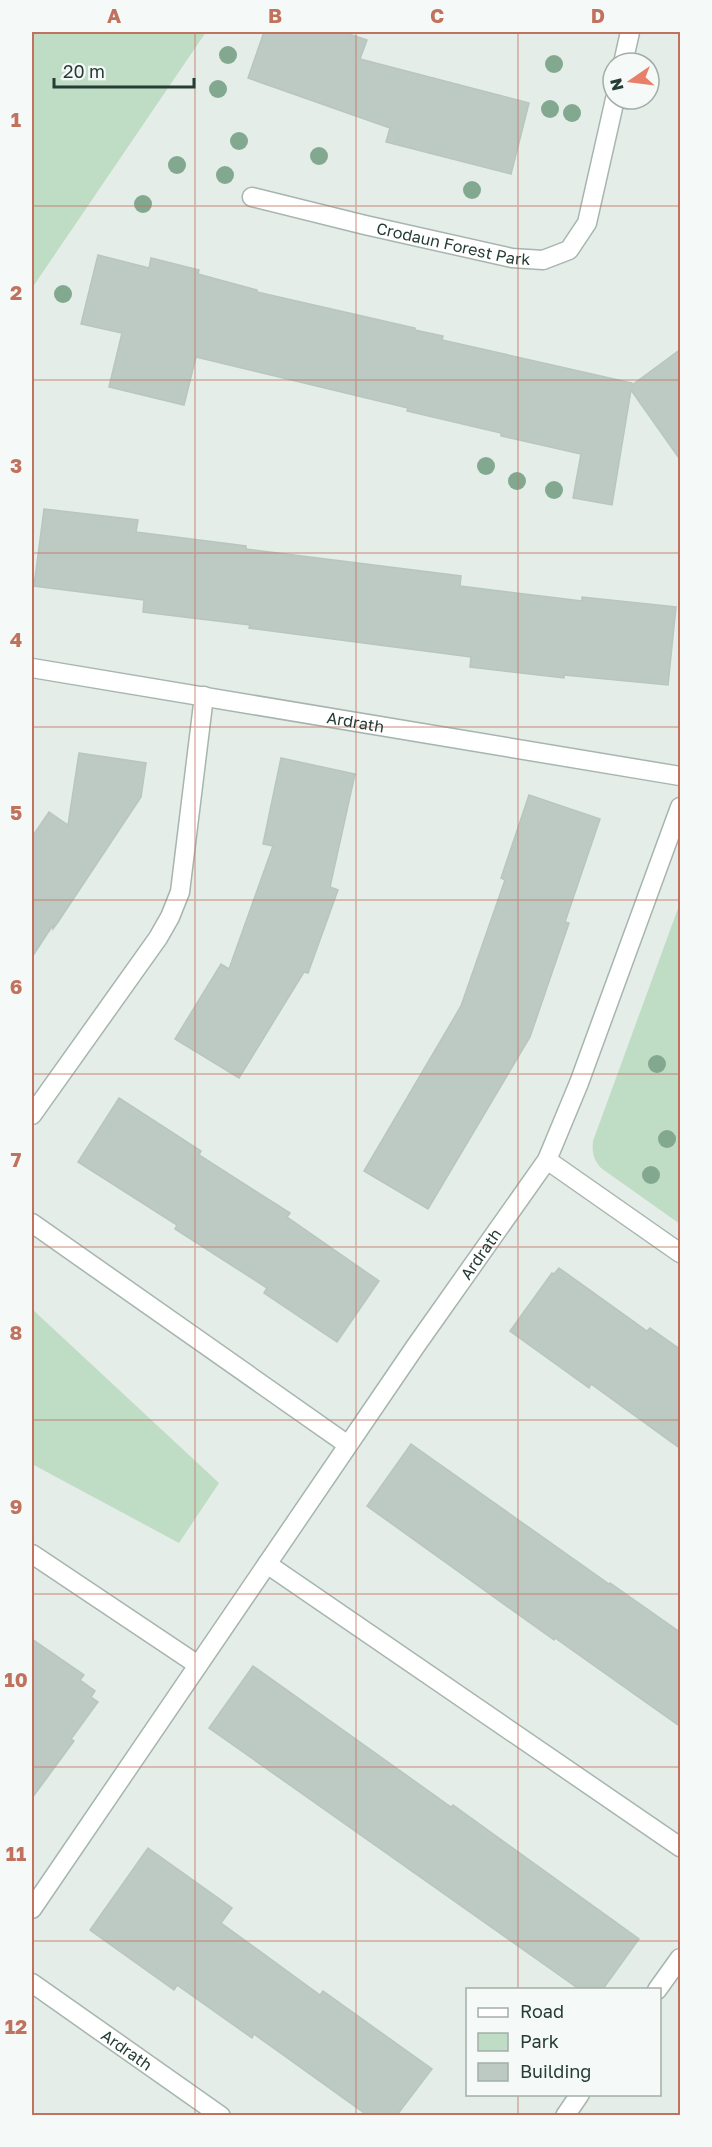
<svg xmlns="http://www.w3.org/2000/svg" width="712" height="2147" font-family="'Golos Text',sans-serif">
  <rect width="100%" height="100%" fill="#e4ede8"/>
  <g fill="#bfdcc5">
    <polygon points="32,32 206,32 32,288"/>
    <path d="M680,903V1224L601,1168C593,1159 592,1152 593,1141Z"/>
    <polygon points="32,1309 219,1483 179,1543 32,1464"/>
  </g>
  <g fill="#bdcac4" stroke="#b7c6bf" stroke-width="1.5">
    <polygon points="264,32 343,32 367,40 360,59 529,103 511,174 386,142 390,128 248,78"/>
    <polygon points="98,255 149,268 151,258 199,270 198,274 257,290 257,292 415,328 415,330 443,336 442,340 632,383 632,385 681,349 681,461 631,390 612,505 573,498 581,454 501,436 501,433 407,411 408,408 196,357 184,405 109,387 122,333 81,324"/>
    <polygon points="44,509 138,520 136,532 246,546 246,549 461,576 460,586 582,601 582,597 676,607 668,685 564,675 564,678 470,667 471,657 249,628 250,625 143,612 144,600 34,586"/>
    <polygon points="79,753 146,763 141,797 58,922 53,929 53,925 32,957 32,837 49,812 68,825"/>
    <polygon points="281,758 355,774 330,887 338,890 308,973 304,972 239,1078 175,1039 221,964 229,969 273,846 263,844"/>
    <polygon points="529,795 600,819 565,922 569,923 530,1037 428,1209 364,1171 461,1006 505,880 501,878"/>
    <polygon points="119,1098 201,1151 199,1155 290,1213 287,1217 379,1281 337,1342 264,1293 267,1288 175,1229 177,1225 78,1162"/>
    <polygon points="559,1268 647,1331 650,1328 681,1350 681,1449 591,1384 589,1388 510,1331 552,1273 554,1274"/>
    <polygon points="411,1444 609,1584 610,1583 681,1633 681,1727 555,1638 554,1640 367,1506"/>
    <polygon points="32,1639 84,1675 80,1680 95,1691 91,1697 98,1702 71,1739 74,1741 32,1798"/>
    <polygon points="253,1666 451,1807 453,1805 639,1939 603,1989 579,1989 209,1728"/>
    <polygon points="148,1848 232,1908 221,1923 320,1995 323,1991 432,2069 397,2115 367,2115 254,2034 252,2038 177,1985 174,1990 90,1930"/>
  </g>
  <g fill="none" stroke-linecap="round" stroke-linejoin="round">
    <defs>
      <g id="minor">
        <polyline points="623,63 630,32"/>
        <path id="s1" d="M252,197L365,225L512,258L543,260L569,250L587,223L615,99"/>
        <path id="s2" d="M32,668L680,776"/>
        <polyline points="32,1115 158,938 170,917 180,892 204,696"/>
        <polyline points="547,1160 680,1253"/>
        <polyline points="32,1223 348,1445"/>
        <polyline points="32,1554 198,1665"/>
        <polyline points="267,1564 680,1847"/>
        <path id="s3" d="M32,1909L415,1347L547,1160L579,1083L680,807"/>
        <path id="s4" d="M32,1983L221,2116"/>
        <polyline points="657,1990 680,1958"/>
        <polyline points="565,2116 580,2094"/>
      </g>
    </defs>
    <use href="#minor" stroke="#a7b5af" stroke-width="21"/>
    <use href="#minor" stroke="#fff" stroke-width="18"/>
  </g>
  <g fill="#82a98f">
    <circle cx="228" cy="55" r="9"/>
    <circle cx="554" cy="64" r="9"/>
    <circle cx="218" cy="89" r="9"/>
    <circle cx="550" cy="109" r="9"/>
    <circle cx="572" cy="113" r="9"/>
    <circle cx="239" cy="141" r="9"/>
    <circle cx="319" cy="156" r="9"/>
    <circle cx="177" cy="165" r="9"/>
    <circle cx="225" cy="175" r="9"/>
    <circle cx="472" cy="190" r="9"/>
    <circle cx="143" cy="204" r="9"/>
    <circle cx="63" cy="294" r="9"/>
    <circle cx="486" cy="466" r="9"/>
    <circle cx="517" cy="481" r="9"/>
    <circle cx="554" cy="490" r="9"/>
    <circle cx="657" cy="1064" r="9"/>
    <circle cx="667" cy="1139" r="9"/>
    <circle cx="651" cy="1175" r="9"/>
  </g>
  <path fill="none" stroke="#c1725e" stroke-width="1.5" stroke-opacity="0.55" d="M195,32V2116M356,32V2116M518,32V1990M32,206H680M32,380H680M32,553H680M32,727H680M32,900H680M32,1074H680M32,1247H680M32,1420H680M32,1594H680M32,1767H680M32,1941H680M518,2094V2116"/>
  <g text-anchor="middle" dominant-baseline="central" stroke-width="4.5" stroke-linejoin="round" paint-order="stroke">
    <g font-size="16" fill="#253d35" stroke="#f5f9f7">
      <text stroke="none"><textPath href="#s1" startOffset="207">Crodaun Forest Park</textPath></text>
      <text stroke="none"><textPath href="#s2" startOffset="328">Ardrath</textPath></text>
      <text stroke="none"><textPath href="#s3" startOffset="794">Ardrath</textPath></text>
      <text stroke="none"><textPath href="#s4" startOffset="116">Ardrath</textPath></text>
    </g>
  </g>
  <rect width="712" height="2147" fill="none" stroke="#f5f9f7" stroke-width="66"/>
  <rect x="466" y="1988" width="195" height="108" fill="#f5f9f7" stroke="#a2aea9" stroke-width="1.5"/>
  <rect x="478" y="2008" width="30" height="9" fill="#ffffff" stroke="#a2aea9" stroke-width="1.5"/>
  <text x="520" y="2018" font-size="18" fill="#253d35">Road</text>
  <rect x="478" y="2033" width="30" height="18" fill="#bfdcc5" stroke="#a2aea9" stroke-width="1.5"/>
  <text x="520" y="2048" font-size="18" fill="#253d35">Park</text>
  <rect x="478" y="2063" width="30" height="18" fill="#bdcac4" stroke="#a2aea9" stroke-width="1.5"/>
  <text x="520" y="2078" font-size="18" fill="#253d35">Building</text>
  <g transform="translate(631 81) rotate(256)"><circle r="28" fill="#f5f9f7" stroke="#a2aea9" stroke-width="1.5"/>
  <path d="M0-4.5L10 22L0 15L-10 22Z" fill="#e87f68"/>
  <text y="-9" font-size="16" font-weight="bold" text-anchor="middle" fill="#253d35">N</text>
  </g>
  <path d="M54 78v9h140v-9" fill="none" stroke="#253d35" stroke-width="3"/>
  <text x="63" y="78" font-size="18" fill="#253d35" stroke="#f5f9f7" stroke-width="4.5" paint-order="stroke">20 m</text>
  <rect x="33" y="33" width="646" height="2081" fill="none" stroke="#c1725e" stroke-width="2"/>
  <g font-size="20" text-anchor="middle" font-weight="bold" fill="#c1725e">
    <text x="114" y="23">A</text>
    <text x="275" y="23">B</text>
    <text x="437" y="23">C</text>
    <text x="598" y="23">D</text>
    <text x="16" y="127">1</text>
    <text x="16" y="300">2</text>
    <text x="16" y="473">3</text>
    <text x="16" y="647">4</text>
    <text x="16" y="820">5</text>
    <text x="16" y="994">6</text>
    <text x="16" y="1167">7</text>
    <text x="16" y="1340">8</text>
    <text x="16" y="1514">9</text>
    <text x="16" y="1687">10</text>
    <text x="16" y="1861">11</text>
    <text x="16" y="2034">12</text>
  </g>
</svg>
